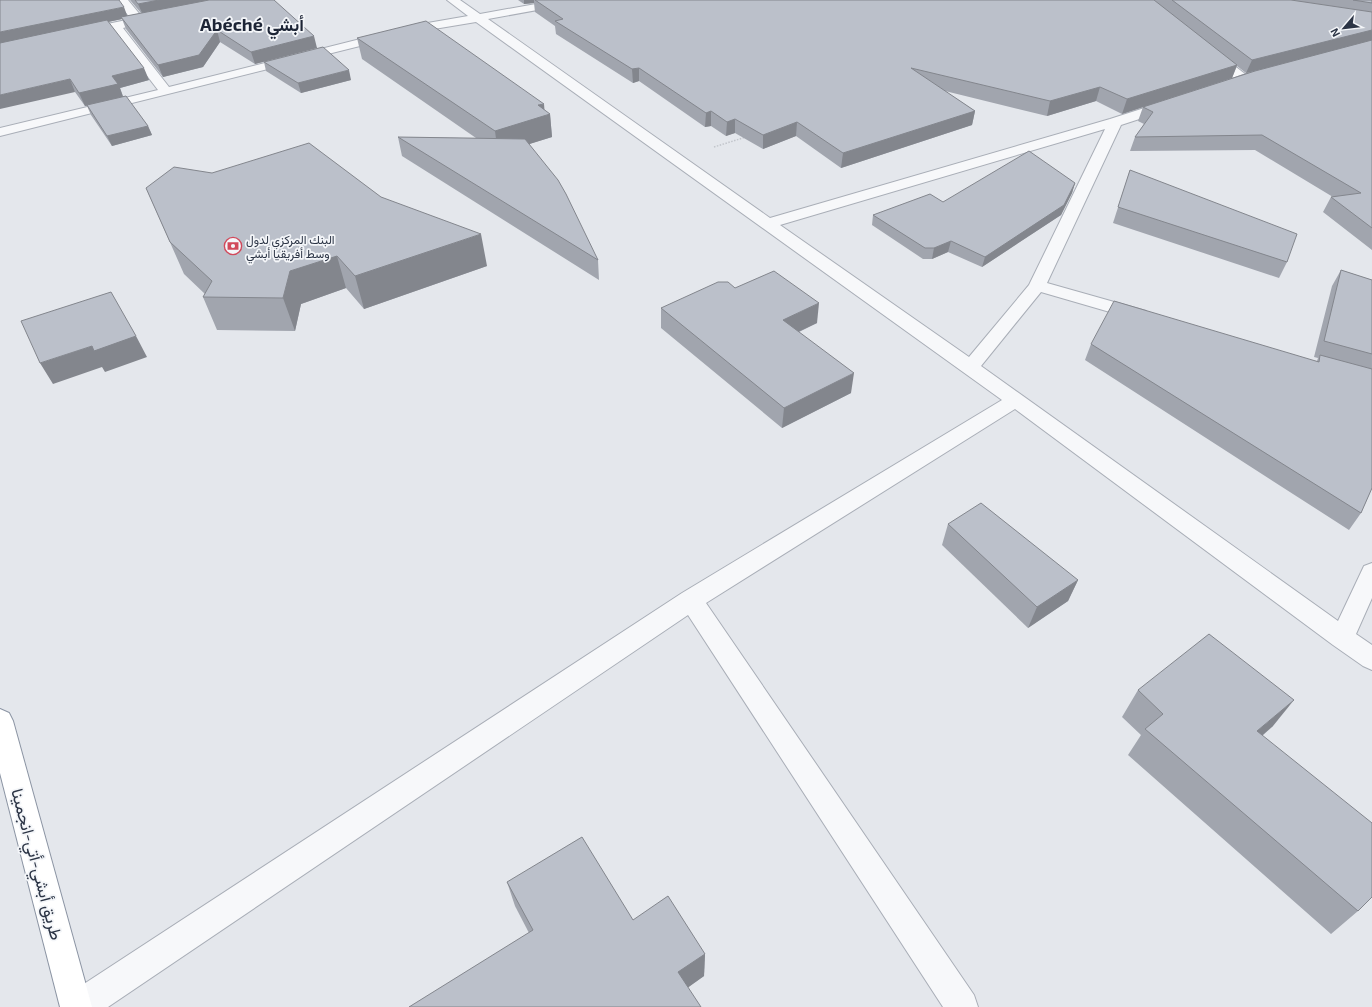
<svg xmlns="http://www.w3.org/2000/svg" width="1372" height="1007" font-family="'Exo 2',Vazirmatn,sans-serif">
  <rect width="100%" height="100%" fill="#e4e7ec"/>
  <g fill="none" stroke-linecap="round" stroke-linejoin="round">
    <defs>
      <g id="minor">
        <path d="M116,0H128L142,17L153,15L157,16L159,18L157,20L123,28L169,87L416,25L468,16L447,0H460L480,14L558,0H582L576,3L488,19L770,218L1110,119L1163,102H1173L1175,105L1173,108L1121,125L1047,283L1146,311L1149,315L1146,319L1140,320L1134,319L1041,292L981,366L1338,621L1364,566L1372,563V598L1356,634L1372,645V670L1363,666L1333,645L1015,409L706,603L974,995L978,1007H943L688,615L108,1007H63L67,995L682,593L1002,400L476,22L416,32L0,136V128L158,90L112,30L83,37L79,36L77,33L79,30L131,19ZM1105,129L1029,285L969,357L780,225Z"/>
        <polygon points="1211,50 1215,51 1249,77 1250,80 1249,83 1239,83 1207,57 1205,54 1207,51"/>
      </g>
      <polygon id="highway" points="0,709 9,713 13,721 92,1007 60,1007 0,773"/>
    </defs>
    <use href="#minor" stroke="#a9aeb7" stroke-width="2"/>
    <use href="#highway" stroke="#8b94a3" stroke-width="2"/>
    <polyline stroke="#c2c5cb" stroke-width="1.5" stroke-dasharray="1.5 1.5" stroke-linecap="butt" points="714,147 746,137"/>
    <use href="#minor" fill="#f7f8fa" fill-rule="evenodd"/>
    <use href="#highway" fill="#fff" fill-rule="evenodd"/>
  </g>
  <g fill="#a1a5ae" fill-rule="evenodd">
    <polygon points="0,0 128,16 141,13 130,0 274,0 317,48 255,64 220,42 203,67 163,77 126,29 122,19 108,22 149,80 120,88 123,96 148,126 152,135 112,146 91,115 87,106 85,106 75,92"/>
    <path d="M518,0H1372V250L1323,212L1331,197H1333L1255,150L1130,151L1135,137L1144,124L1138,121L1143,107L1122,114L1096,101L1047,116L945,91L975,111L972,125L841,168L796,136L763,149L735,133L726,136L711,126L705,127L639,81L633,83L556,34L555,26L535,12L534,3L524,4ZM1237,66L1246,73L1232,78Z"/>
    <polygon points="357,38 545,111 550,114 552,137 529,144 598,260 599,280 402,156 398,137 476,138 362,59"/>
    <polygon points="264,62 351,80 301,93 266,71"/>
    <polygon points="1130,170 1287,262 1279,278 1113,223"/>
    <polygon points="212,173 381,197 487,266 364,309 346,288 301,304 295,331 217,330 203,297 205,294 184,274 146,188"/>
    <polygon points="1075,183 1072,193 1061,215 982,267 948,252 932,259 923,259 872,225 873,215 943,202"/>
    <polygon points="1341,270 1372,280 1372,488 1361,513 1349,530 1085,360 1091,344 1317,361 1318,358 1314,357 1332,286"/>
    <polygon points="735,288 817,323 799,332 851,393 782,428 661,328 661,308"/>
    <polygon points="948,524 1078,580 1068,601 1028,628 942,545"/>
    <polygon points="1138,690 1273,726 1262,736 1358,911 1331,934 1128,755 1141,735 1122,717"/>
    <polygon points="507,882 633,920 705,954 704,976 688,987 529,933 515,906"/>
  </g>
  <g fill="#83868d">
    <polygon points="159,0 221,0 143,15 138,4"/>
    <polygon points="524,0 534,0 534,3 524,4"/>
    <polygon points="124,7 128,18 121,17 122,19 0,45 0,32"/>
    <polygon points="217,30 220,42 203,67 163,77 158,65"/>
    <polygon points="1372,30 1372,41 1246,73 1252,60"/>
    <polygon points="314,36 317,48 255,64 251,52"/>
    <polygon points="1237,65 1232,78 1122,114 1127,99"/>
    <polygon points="144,68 149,80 120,88 123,97 85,106 79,93 112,76"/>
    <polygon points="639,68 639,81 633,83 632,69"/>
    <polygon points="349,70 351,80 301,93 298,83"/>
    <polygon points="70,79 75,92 0,109 0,95"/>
    <polygon points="1100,87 1096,101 1047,116 1050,101"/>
    <polygon points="544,104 545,116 550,114 552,137 498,154 495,131 538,105"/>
    <polygon points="711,111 711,126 705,127 706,113"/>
    <polygon points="975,111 972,125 841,168 843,153"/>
    <polygon points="735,119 735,133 726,136 727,122"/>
    <polygon points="797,122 796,136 763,149 763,135"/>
    <polygon points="148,126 152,135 112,146 107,136"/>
    <polygon points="1075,183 1072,193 1061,215 982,267 985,257"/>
    <polygon points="481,234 487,266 364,309 355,276"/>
    <polygon points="951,241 948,252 932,259 934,248"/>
    <polygon points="337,256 346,288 301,304 295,331 283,298 290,271"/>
    <polygon points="819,303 817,323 781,340 783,320"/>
    <polygon points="136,336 147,357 105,372 102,367 53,384 40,363 92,346"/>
    <polygon points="854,373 851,393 782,428 784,408"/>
    <polygon points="1078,580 1068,601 1028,628 1037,607"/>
    <polygon points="1294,700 1273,726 1236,758 1257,731"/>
    <polygon points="705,954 704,976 679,994 678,972"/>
  </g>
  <g fill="#bbc0ca" stroke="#83868d">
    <polygon points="0,0 119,0 124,7 0,32"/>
    <polygon points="135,0 159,0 138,4"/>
    <polygon points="209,0 274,0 314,36 251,52 217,30 199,55 158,65 121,17"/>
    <polygon points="535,0 1154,0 1237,65 1127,99 1100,87 1050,101 911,68 975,111 843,153 797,122 763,135 735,119 727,122 711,111 706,113 639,68 632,69 555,21 563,19"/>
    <polygon points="1172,0 1291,0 1372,12 1372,30 1252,60"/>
    <polygon points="1353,0 1372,0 1372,3"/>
    <polygon points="107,20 144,68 112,76 118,84 79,93 70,79 0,95 0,43"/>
    <polygon points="426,21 544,104 538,105 550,114 495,131 357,38"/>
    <polygon points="1372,40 1372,228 1331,197 1361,193 1262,135 1135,137 1153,112 1143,107 1255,71"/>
    <polygon points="323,47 349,70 298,83 264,62"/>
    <polygon points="126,96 148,126 107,136 87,105"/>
    <polygon points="398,137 525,139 558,180 566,194 598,260"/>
    <polygon points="309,143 381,197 481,234 355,276 337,256 290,271 283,298 203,297 212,281 170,242 146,188 174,167 212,173"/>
    <polygon points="1029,151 1075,183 1064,205 985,257 951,241 934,248 925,248 873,215 930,194 943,202"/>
    <polygon points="1130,170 1297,234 1287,262 1118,207"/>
    <polygon points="1341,270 1372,280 1372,354 1324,341"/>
    <polygon points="774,271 819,303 783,320 854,373 784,408 661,308 718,282 728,282 735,288"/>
    <polygon points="111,292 136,336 94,351 92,346 40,363 21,321"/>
    <polygon points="1114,301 1319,362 1320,355 1372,369 1372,488 1361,513 1091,344"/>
    <polygon points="981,503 1078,580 1037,607 948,524"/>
    <polygon points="1209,634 1294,700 1257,731 1372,823 1372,897 1358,911 1145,729 1163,714 1138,690"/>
    <polygon points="582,837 633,920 668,896 705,954 678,972 701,1007 409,1007 533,930 507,882"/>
  </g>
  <defs>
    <symbol id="bank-ring" viewBox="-11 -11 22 22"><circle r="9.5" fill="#f4f6f9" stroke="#d1495b" stroke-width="1.5"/><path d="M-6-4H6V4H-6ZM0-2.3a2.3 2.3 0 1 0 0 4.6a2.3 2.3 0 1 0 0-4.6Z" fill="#d1495b"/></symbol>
  </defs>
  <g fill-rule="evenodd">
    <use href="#bank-ring" x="223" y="236" width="20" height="20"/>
  </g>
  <g text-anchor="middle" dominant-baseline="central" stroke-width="3.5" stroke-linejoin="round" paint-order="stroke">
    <g font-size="12" fill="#2b3445" stroke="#f4f6f9" text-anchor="start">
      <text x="246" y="239">البنك المركزي لدول<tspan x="246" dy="14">وسط أفريقيا أبشي</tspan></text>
    </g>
    <g font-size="17" fill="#2b3445" stroke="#f4f6f9">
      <text transform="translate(38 864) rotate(75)">طريق أبشي-أتي-انجمينا</text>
    </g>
    <g font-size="18" font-weight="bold" fill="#1d2536" stroke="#f4f6f9">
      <text x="252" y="24">Abéché أبشي</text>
    </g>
  </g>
  <g transform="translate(1344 28) rotate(242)" stroke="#f4f6f9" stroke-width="3" paint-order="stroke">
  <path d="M0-3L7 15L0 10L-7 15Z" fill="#2b3445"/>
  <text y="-6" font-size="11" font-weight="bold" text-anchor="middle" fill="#2b3445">N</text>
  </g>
</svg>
